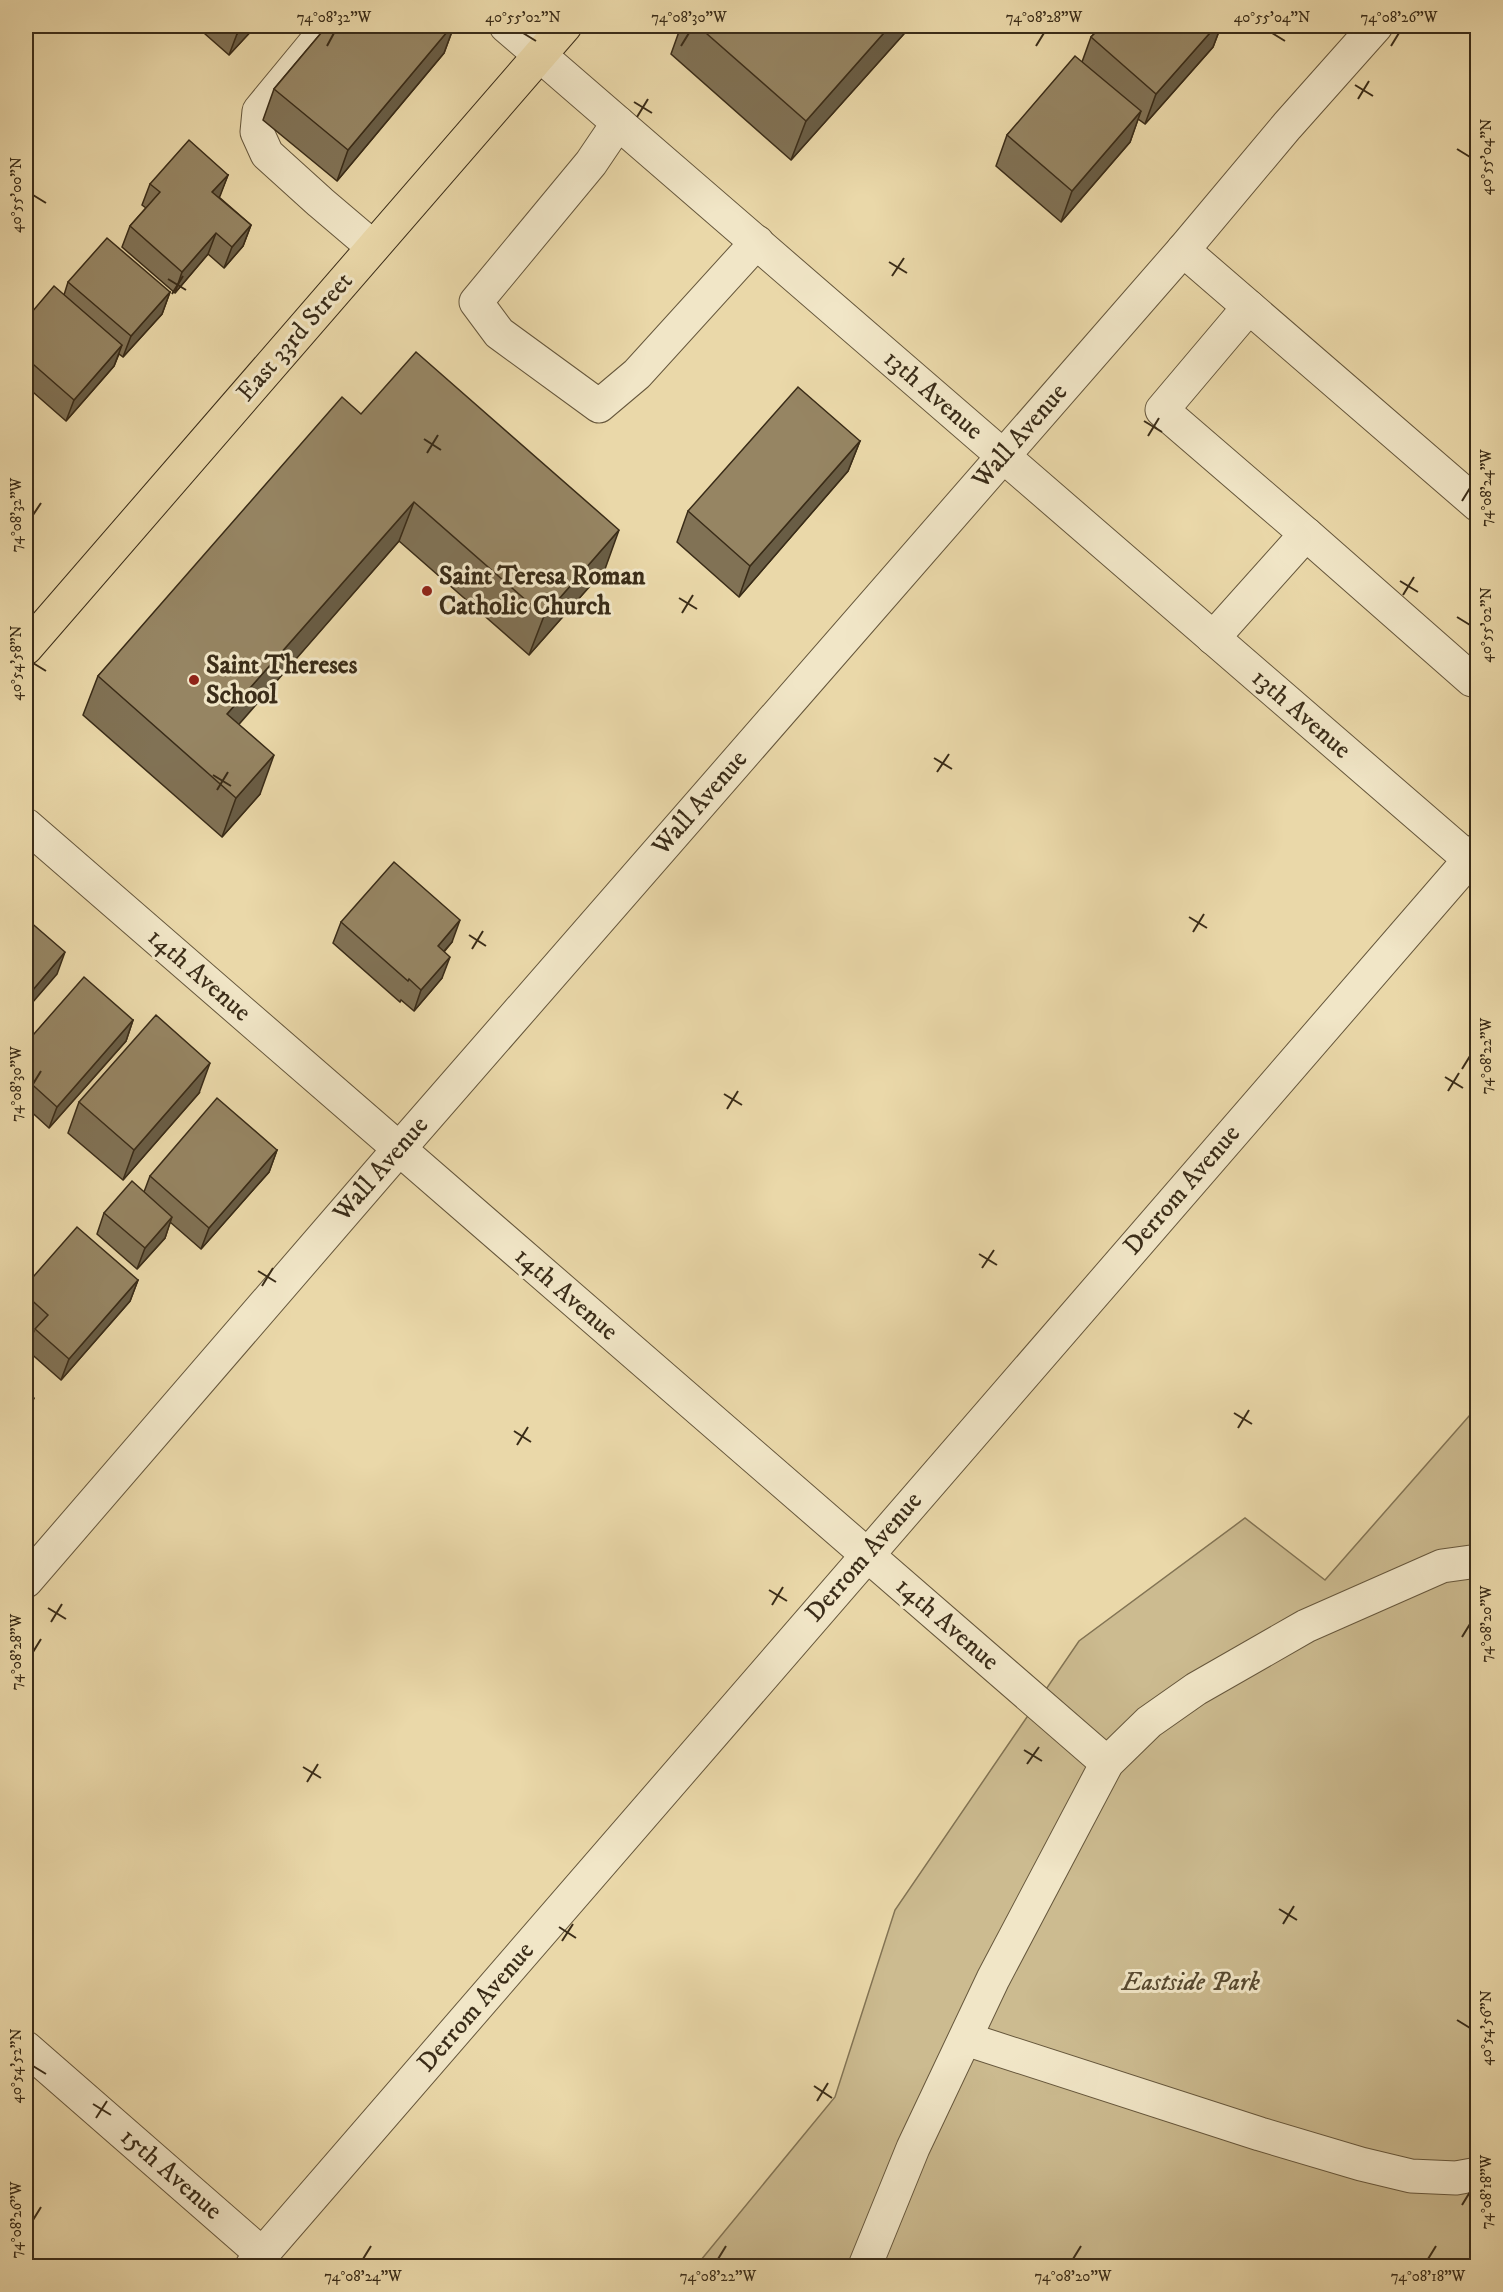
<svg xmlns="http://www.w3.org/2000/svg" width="1503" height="2292" font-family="'IM FELL DW Pica',serif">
  <rect width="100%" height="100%" fill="#ead8a9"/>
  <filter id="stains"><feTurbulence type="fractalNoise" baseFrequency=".00333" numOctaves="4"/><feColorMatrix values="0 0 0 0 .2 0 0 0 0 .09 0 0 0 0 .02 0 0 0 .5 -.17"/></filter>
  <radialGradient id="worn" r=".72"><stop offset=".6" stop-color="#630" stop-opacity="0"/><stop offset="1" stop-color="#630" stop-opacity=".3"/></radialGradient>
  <polygon fill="#ccbb90" stroke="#837454" stroke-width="1.5" points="1477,1407 1477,2266 696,2266 835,2097 895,1910 1079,1641 1245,1518 1325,1580"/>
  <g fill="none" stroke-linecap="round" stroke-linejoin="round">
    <defs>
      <g id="minor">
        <polyline points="329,26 259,111 257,132 267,154 320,202 373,247"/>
        <polyline points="506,26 1469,859"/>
        <polyline points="618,123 591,163 476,302 499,333 599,406 637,374 757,242"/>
        <polyline points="1183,250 1478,505"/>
        <polyline points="1306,534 1472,680"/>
        <polyline points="1213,638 1306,534 1162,410 1249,307"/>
        <polyline points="26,825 1107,1763"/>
        <polyline points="26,1581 399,1149 1183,250 1287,126 1376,26"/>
        <polyline points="966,2039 1260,2134 1361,2164 1411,2176 1456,2178 1478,2174"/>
        <polyline points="26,2048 262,2254"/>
        <polyline points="252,2266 1478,850"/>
        <polyline points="865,2266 913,2148 993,1979 1107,1763 1149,1722 1196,1689 1306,1626 1442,1566 1478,1561"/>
      </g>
      <polyline id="major" points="26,648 565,26"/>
    </defs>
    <use href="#minor" stroke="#66573c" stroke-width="35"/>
    <use href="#major" stroke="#3a2c18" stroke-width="35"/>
    <use href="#minor" stroke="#f1e6c7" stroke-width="33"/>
    <use href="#major" stroke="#ead8a9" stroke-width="33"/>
  </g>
  <g fill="#817255" stroke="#3a2c18" stroke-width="1.5">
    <polygon points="196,26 256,26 229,55"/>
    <polygon points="327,26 454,26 444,53 337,181 263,120 274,89"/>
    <polygon points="681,26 911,26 791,160 671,54"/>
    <polygon points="1102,26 1221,26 1213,47 1145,124 1138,119 1130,142 1061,222 996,166 1007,135 1082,62 1091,37"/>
    <polygon points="228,175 219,197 251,225 243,246 224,268 208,254 175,293 122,247 130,226 146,208 142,205 150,184"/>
    <polygon points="68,282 170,292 162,314 123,357 119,354 114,366 66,421 26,386 26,319 64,295"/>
    <polygon points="361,414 605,569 529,655 399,541 238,724 260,794 222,837 83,715 98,676"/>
    <polygon points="860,441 848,471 739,597 677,542 688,511"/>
    <polygon points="341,922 452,942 444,952 442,978 414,1011 401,1000 400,1002 333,943"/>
    <polygon points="133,1020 126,1041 49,1128 26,1107 26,1043"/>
    <polygon points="199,1093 123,1180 68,1133 79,1102"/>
    <polygon points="277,1150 269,1172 201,1249 170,1222 165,1238 137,1269 97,1234 104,1213 144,1192 150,1176"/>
    <polygon points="138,1280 130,1301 61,1380 27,1350 34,1331 26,1323 26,1285"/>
  </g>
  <g fill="#695d45" stroke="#3a2c18" stroke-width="1.5">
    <polygon points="245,26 256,26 229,55 237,34"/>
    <polygon points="452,26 454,26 444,53 337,181 348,150"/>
    <polygon points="890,26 911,26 791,160 806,121"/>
    <polygon points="1216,26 1221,26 1213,47 1145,124 1156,94"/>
    <polygon points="1141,111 1130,142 1061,222 1072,191"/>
    <polygon points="228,175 220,196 205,213 212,192"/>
    <polygon points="251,225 243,246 224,268 232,247"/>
    <polygon points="216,233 208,254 175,293 182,272"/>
    <polygon points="170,292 162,314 123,357 131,336"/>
    <polygon points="122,345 114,366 66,421 74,400"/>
    <polygon points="860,441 848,471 739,597 750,566"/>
    <polygon points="414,502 399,541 213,754 227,714"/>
    <polygon points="33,513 26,534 26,521"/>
    <polygon points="619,530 605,569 529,655 544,616"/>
    <polygon points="274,755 260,794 222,837 236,798"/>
    <polygon points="460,920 452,942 430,967 438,946"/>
    <polygon points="65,952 57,974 26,1010 26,998"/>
    <polygon points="450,957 442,978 414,1011 421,990"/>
    <polygon points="133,1020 126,1041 49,1128 57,1107"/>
    <polygon points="210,1063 199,1093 123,1180 134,1150"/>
    <polygon points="277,1150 269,1172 201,1249 209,1228"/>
    <polygon points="172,1217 165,1238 137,1269 145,1248"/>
    <polygon points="138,1280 130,1301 61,1380 69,1359"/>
    <polygon points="34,1398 26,1420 26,1407"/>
  </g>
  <g fill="#968563" stroke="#3a2c18" stroke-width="1.5">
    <polygon points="227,26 245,26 237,34"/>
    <polygon points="327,26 452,26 348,150 274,89"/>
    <polygon points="698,26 890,26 806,121"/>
    <polygon points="1102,26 1216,26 1156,94 1091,37"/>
    <polygon points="1075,56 1141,111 1072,191 1007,135"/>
    <polygon points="189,140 228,175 212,192 251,225 232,247 216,233 182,272 130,226 160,192 150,184"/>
    <polygon points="107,238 170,292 131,336 68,282"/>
    <polygon points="54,286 122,345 74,400 26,358 26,319"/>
    <polygon points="416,352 619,530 544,616 414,502 227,714 274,755 236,798 98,676 342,397 361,414"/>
    <polygon points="798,387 860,441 750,566 688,511"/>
    <polygon points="26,506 33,513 26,521"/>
    <polygon points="394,862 460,920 438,946 450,957 421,990 409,979 408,981 341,922"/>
    <polygon points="28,920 65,952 26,998 26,923"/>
    <polygon points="84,977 133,1020 57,1107 26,1079 26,1043"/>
    <polygon points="156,1015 210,1063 134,1150 79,1102"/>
    <polygon points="217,1098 277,1150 209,1228 150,1176"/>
    <polygon points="132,1181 172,1217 145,1248 104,1213"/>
    <polygon points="77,1227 138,1280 69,1359 35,1329 48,1315 26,1295 26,1285"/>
    <polygon points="26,1391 34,1398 26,1407"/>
  </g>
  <path fill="none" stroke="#3a2c18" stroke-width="2" d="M523,33L536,41M1272,33L1285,41M327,46L334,33M681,46L689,33M1036,46L1044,33M1391,46L1399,33M1355,85L1373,96M1358,99L1369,81M634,102L652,113M637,117L648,99M1457,149L1470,157M33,195L46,203M889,262L907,273M892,276L904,258M168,279L186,290M172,294L183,276M1144,421L1162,432M1148,436L1159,418M424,439L441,450M427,453L438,435M1462,501L1470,488M33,515L41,503M1400,581L1418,592M1403,595L1414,577M679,598L697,609M682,613L693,595M1457,617L1470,625M33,663L46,671M934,758L952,769M937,772L949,754M213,775L231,786M217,790L228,772M1189,917L1207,928M1193,932L1204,914M469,935L486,946M472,949L483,931M1462,1069L1470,1056M1445,1077L1463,1088M33,1084L41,1071M1448,1091L1459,1073M724,1094L742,1105M727,1109L738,1091M979,1254L997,1265M982,1268L994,1250M258,1271L276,1282M262,1286L273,1268M1234,1413L1252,1424M1238,1428L1249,1410M514,1431L531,1442M517,1445L528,1427M769,1590L787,1601M772,1605L783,1587M48,1608L66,1619M51,1622L62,1604M1462,1637L1470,1624M33,1652L41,1639M1024,1750L1042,1761M1027,1764L1039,1747M303,1767L321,1778M307,1782L318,1764M1279,1909L1297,1920M1283,1924L1294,1906M559,1927L576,1938M562,1941L573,1924M1457,2020L1470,2028M33,2066L46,2074M814,2086L832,2098M817,2101L828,2083M93,2104L111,2115M96,2118L107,2101M1462,2205L1470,2192M33,2220L41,2207M363,2259L371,2246M718,2259L726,2246M1073,2259L1081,2246M1428,2259L1436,2246"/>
  <g fill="#8f2418" stroke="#f1e6c7" stroke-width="2">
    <circle cx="427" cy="591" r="6"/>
    <circle cx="194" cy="680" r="6"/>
  </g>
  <g text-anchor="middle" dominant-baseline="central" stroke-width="6" stroke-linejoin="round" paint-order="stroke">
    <g font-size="26" fill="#3a2c18" stroke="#f1e6c7">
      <text transform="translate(295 337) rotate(-49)">East 33rd Street</text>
      <text transform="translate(933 395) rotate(41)">13th Avenue</text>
      <text transform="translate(1020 436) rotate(-49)">Wall Avenue</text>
      <text transform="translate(1301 714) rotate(41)">13th Avenue</text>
      <text transform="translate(700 803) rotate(-49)">Wall Avenue</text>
      <text transform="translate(199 975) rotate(41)">14th Avenue</text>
      <text transform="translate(381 1169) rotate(-49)">Wall Avenue</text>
      <text transform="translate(1182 1190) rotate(-49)">Derrom Avenue</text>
      <text transform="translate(566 1294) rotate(41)">14th Avenue</text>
      <text transform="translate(864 1557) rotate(-49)">Derrom Avenue</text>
      <text transform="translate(947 1624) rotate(41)">14th Avenue</text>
      <text transform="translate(476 2007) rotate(-49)">Derrom Avenue</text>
      <text transform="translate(171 2174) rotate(41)">15th Avenue</text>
    </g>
    <g font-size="26" font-weight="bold" fill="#3a2c18" stroke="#f1e6c7" text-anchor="start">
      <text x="439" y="576">Saint Teresa Roman<tspan x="439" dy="30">Catholic Church</tspan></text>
      <text x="206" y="665">Saint Thereses<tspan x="206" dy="30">School</tspan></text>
    </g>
    <g font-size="26" font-style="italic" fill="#574930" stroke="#f1e6c7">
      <text x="1191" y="1982">Eastside Park</text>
    </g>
  </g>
  <rect width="1503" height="2292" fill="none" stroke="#ead8a9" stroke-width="66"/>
  <rect x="33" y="33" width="1437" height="2226" fill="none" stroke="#3a2c18" stroke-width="2"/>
  <g font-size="15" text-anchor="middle" fill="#3a2c18">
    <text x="334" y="22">74°08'32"W</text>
    <text x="523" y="22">40°55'02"N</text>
    <text x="689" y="22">74°08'30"W</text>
    <text x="1044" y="22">74°08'28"W</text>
    <text x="1272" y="22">40°55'04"N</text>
    <text x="1399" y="22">74°08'26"W</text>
    <text transform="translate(1486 157) rotate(-90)" y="5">40°55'04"N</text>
    <text transform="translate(16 195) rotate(-90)" y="5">40°55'00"N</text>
    <text transform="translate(1486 488) rotate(-90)" y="5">74°08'24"W</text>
    <text transform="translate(16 515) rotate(-90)" y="5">74°08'32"W</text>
    <text transform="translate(1486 625) rotate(-90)" y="5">40°55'02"N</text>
    <text transform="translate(16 663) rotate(-90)" y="5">40°54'58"N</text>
    <text transform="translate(1486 1056) rotate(-90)" y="5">74°08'22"W</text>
    <text transform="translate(16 1084) rotate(-90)" y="5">74°08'30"W</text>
    <text transform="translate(1486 1624) rotate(-90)" y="5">74°08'20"W</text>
    <text transform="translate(16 1652) rotate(-90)" y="5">74°08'28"W</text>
    <text transform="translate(1486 2028) rotate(-90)" y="5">40°54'56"N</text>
    <text transform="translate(16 2066) rotate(-90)" y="5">40°54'52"N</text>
    <text transform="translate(1486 2192) rotate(-90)" y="5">74°08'18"W</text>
    <text transform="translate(16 2220) rotate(-90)" y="5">74°08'26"W</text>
    <text x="363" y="2281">74°08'24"W</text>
    <text x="718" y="2281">74°08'22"W</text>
    <text x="1073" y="2281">74°08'20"W</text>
    <text x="1428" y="2281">74°08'18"W</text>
  </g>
  <rect width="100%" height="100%" filter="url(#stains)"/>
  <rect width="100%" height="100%" fill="url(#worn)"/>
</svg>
